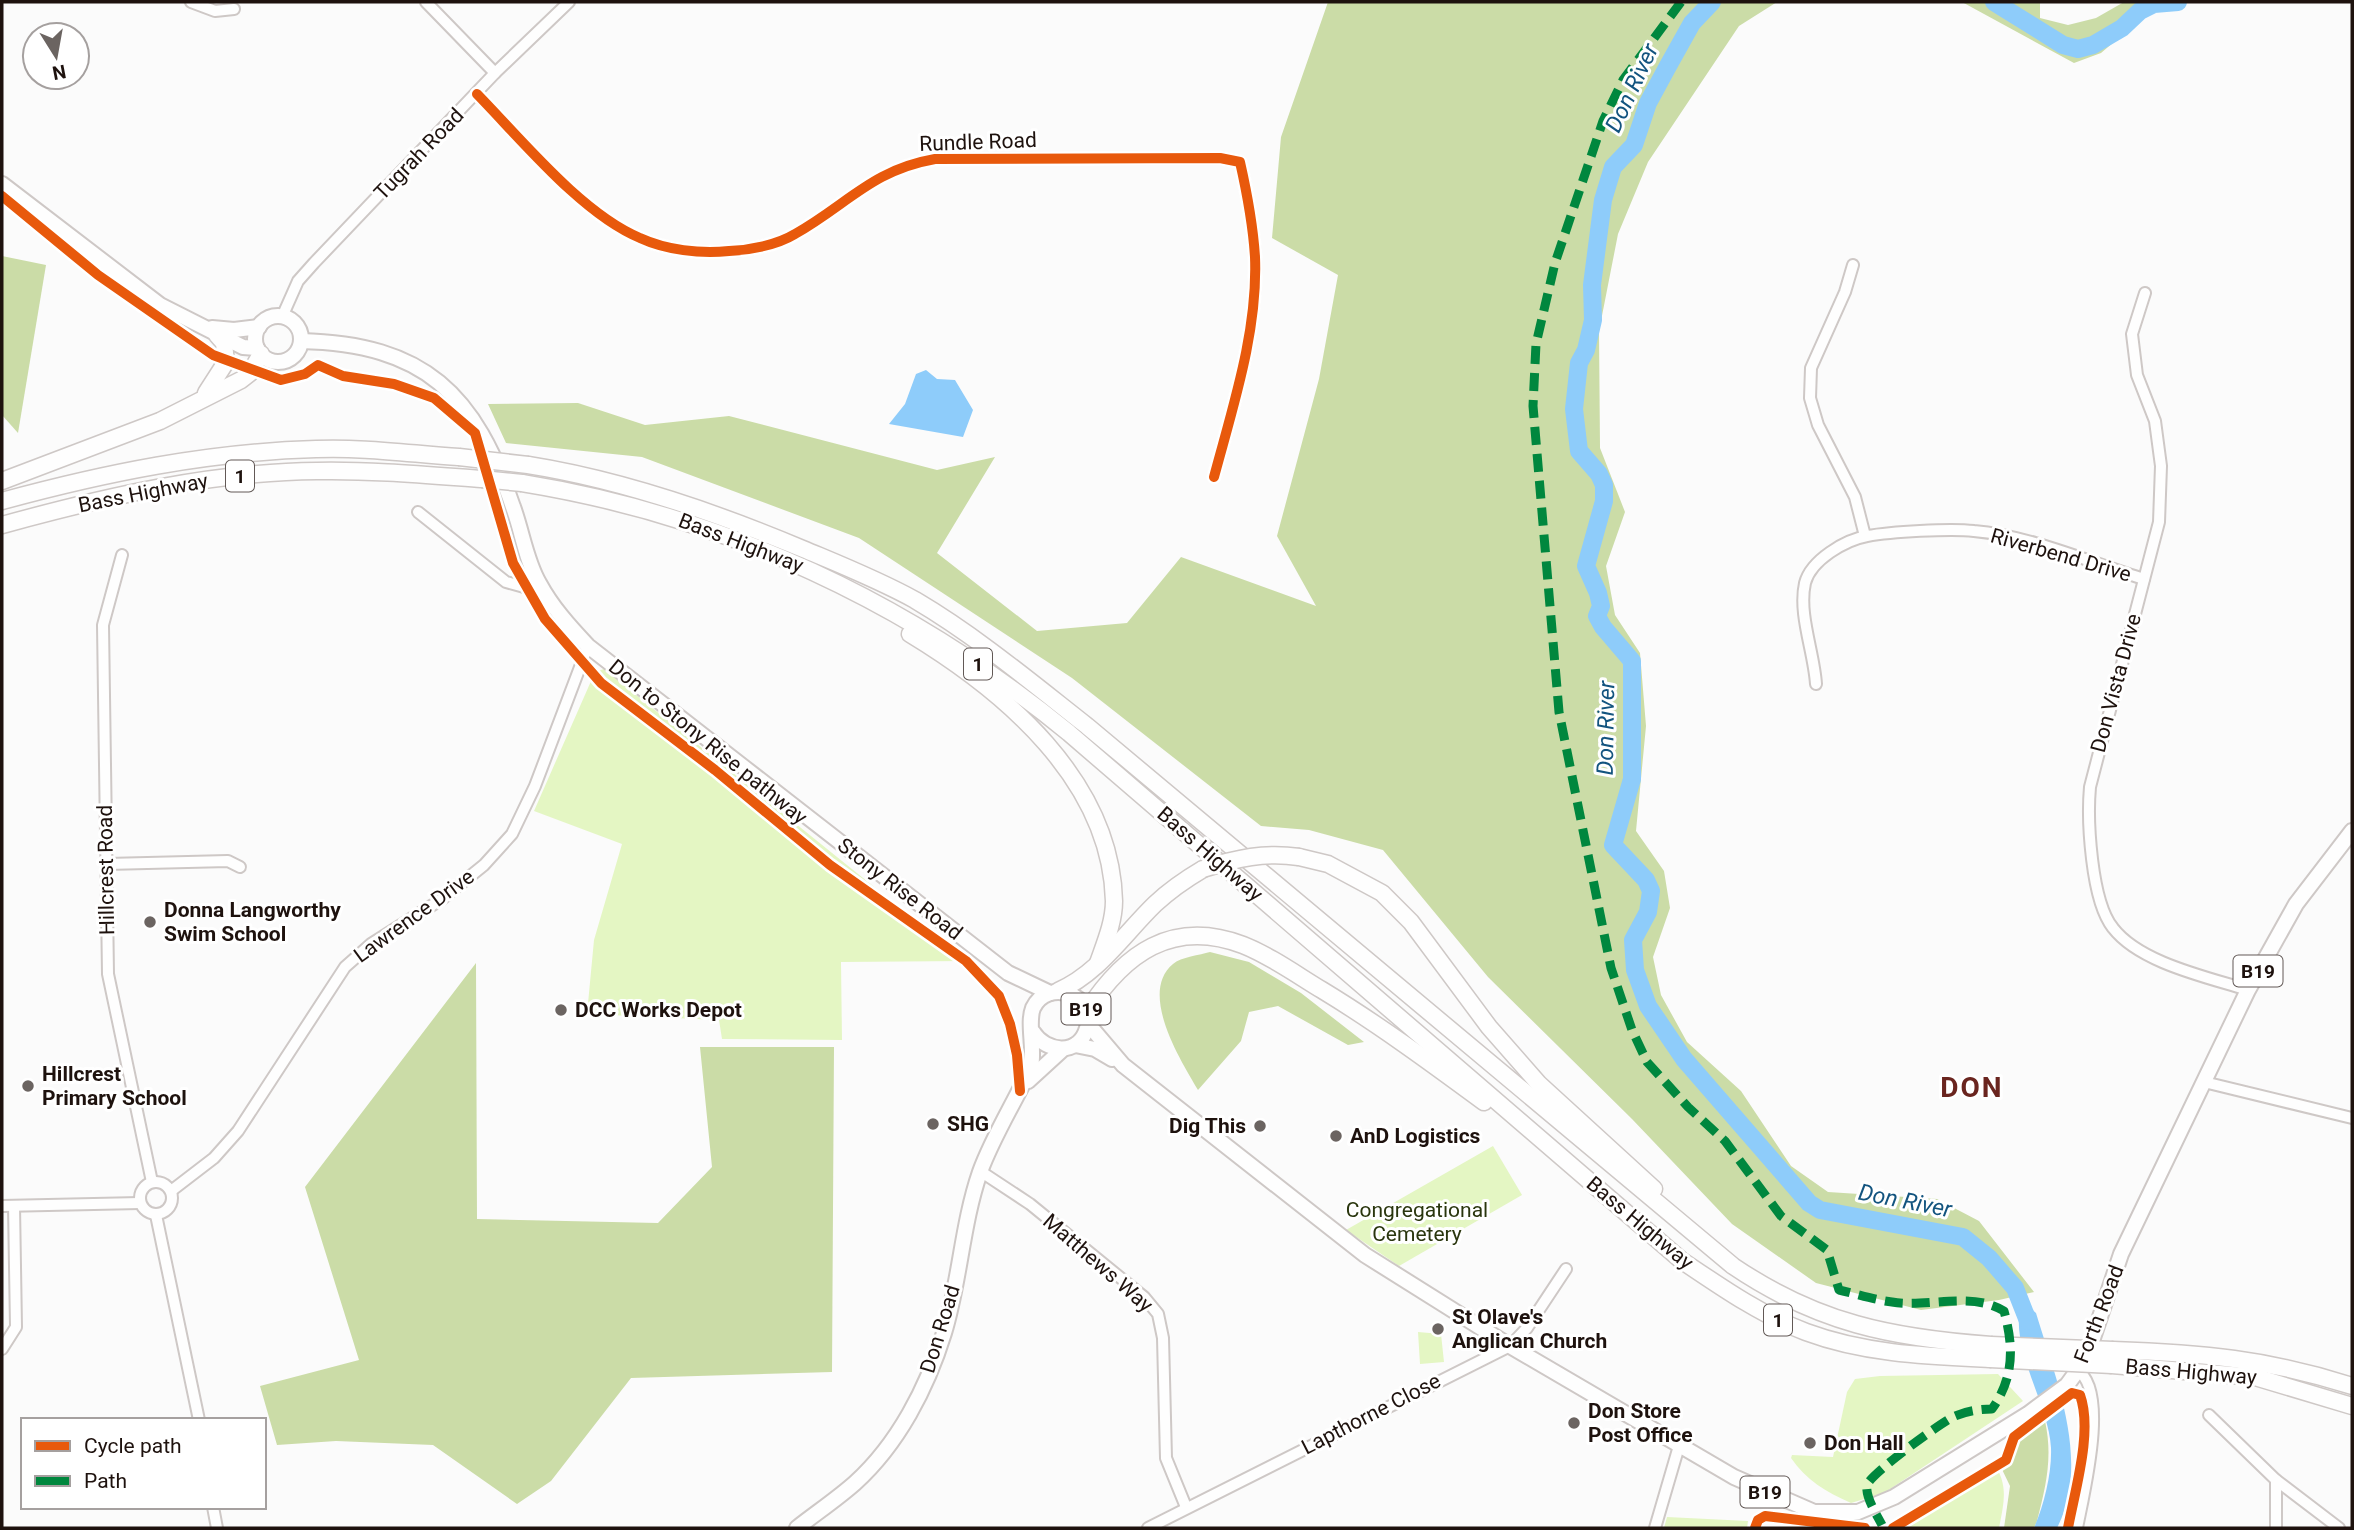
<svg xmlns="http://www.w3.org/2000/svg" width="2354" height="1530" font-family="Roboto,sans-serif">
  <rect width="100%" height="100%" fill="#fbfbfb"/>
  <g fill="#e4f6c3">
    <polygon points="604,669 966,961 841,962 842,1040 722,1039 719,1020 587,1014 594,940 622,844 534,811 595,672"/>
    <polygon points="1493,1146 1522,1195 1399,1266 1346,1230"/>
    <polygon points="1418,1332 1441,1334 1444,1362 1420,1364"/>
    <path d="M1998,1374L2023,1401L1884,1493L1851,1503C1826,1492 1806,1480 1791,1458L1792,1455L1833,1457L1847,1392L1855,1379L1880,1376Z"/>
    <path d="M1993,1462C2009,1485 2004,1502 1999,1528L1889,1527Z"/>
    <polygon points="1667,1517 1748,1521 1747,1528 1664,1528"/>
  </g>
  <g fill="#cbdca7">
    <polygon points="1328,2 1777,2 1739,26 1648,162 1618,234 1599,331 1600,448 1625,512 1606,566 1615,615 1640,653 1646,726 1636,831 1664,871 1670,908 1653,957 1661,995 1687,1042 1741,1091 1791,1166 1828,1192 1937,1199 1979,1221 2034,1292 1999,1300 1921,1310 1816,1283 1732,1224 1632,1119 1488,977 1383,850 1309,830 1261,826 1072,678 859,538 642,457 506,443 488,404 578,403 645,425 729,416 937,470 995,457 937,553 1037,631 1127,623 1181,557 1316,606 1277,536 1319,379 1338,275 1272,238 1281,137"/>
    <polygon points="1962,2 2040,2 2040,18 2068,25 2096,18 2124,2 2161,2 2101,53 2074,63"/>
    <polygon points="2,256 46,265 18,433 2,415"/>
    <path d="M1210,952L1249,962L1301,993L1364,1042L1348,1045L1278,1006L1249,1012L1241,1041L1198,1090C1181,1061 1138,993 1173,964C1181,957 1200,955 1210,952Z"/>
    <polygon points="476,963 477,1219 658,1223 712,1167 700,1047 834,1047 832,1372 631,1378 551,1481 517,1504 433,1445 336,1441 277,1445 260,1386 359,1360 305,1187"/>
    <path d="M2045,1421C2053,1457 2046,1486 2037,1521L2034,1528H2004L2010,1486L1997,1459Z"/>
  </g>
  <g fill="#8eccfa">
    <polygon points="926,370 937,379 955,380 973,410 963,437 889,424 905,404 916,374"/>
    <path d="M2022,1301L2036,1313C2056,1380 2091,1462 2057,1528H2034C2044,1505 2052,1473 2051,1448C2049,1403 2007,1345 2022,1301Z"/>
  </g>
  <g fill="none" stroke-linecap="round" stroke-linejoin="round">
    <g stroke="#8eccfa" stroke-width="18">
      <polyline points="1712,2 1692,23 1668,66 1648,103 1634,145 1613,167 1603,200 1592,285 1593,320 1586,350 1579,363 1574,409 1579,451 1599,474 1604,485 1604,501 1586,566 1598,593 1601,606 1597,616 1603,627 1632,661 1632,779 1613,845 1646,880 1651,891 1648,912 1633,940 1635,970 1648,1006 1684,1059 1809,1203 1820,1210 1963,1237 1989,1258 2015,1288 2028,1321"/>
      <polyline points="1994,2 2063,45 2078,49 2093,45 2122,28 2140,11 2154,4 2178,2"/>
    </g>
    <defs>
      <g id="minor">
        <polyline points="191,2 215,11 234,9"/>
        <polyline points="426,2 495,73"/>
        <path d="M477,94C521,139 582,214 640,238C666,250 700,254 729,251C750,250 777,245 795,234C848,204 872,170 935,159L1220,158L1240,162C1247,193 1253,225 1255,257C1258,331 1233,406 1214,477"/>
        <polyline points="1853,265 1845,292 1811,368 1810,398 1818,425 1855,497 1865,536"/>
        <path d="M2145,293L2132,334L2137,375L2155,421L2161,466L2159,522L2090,787C2087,820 2091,901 2113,928C2140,963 2207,977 2248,990"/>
        <polyline points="282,317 298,281 314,263 495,73 569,2"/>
        <polyline points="418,512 506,582 524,587 537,580"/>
        <polyline points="122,555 103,625 108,974 152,1182"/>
        <path d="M1816,684C1814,652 1798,614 1805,583C1811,560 1845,540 1867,536C1890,532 1950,528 1974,531C2031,536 2089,562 2144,579"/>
        <polyline points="107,864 228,861 240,867"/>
        <polyline points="2204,1082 2352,1118"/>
        <polyline points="980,1171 1030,1204 1144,1297 1158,1314 1163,1338 1166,1458 1186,1507"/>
        <circle cx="156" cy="1198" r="16"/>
        <polyline points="171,1191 214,1158 238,1131 345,967 371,944 442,899 484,865 512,834 535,786 588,646"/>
        <polyline points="2,1206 140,1203"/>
        <polyline points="156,1215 199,1420"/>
        <polyline points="2,1349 16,1327 14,1206"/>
        <polyline points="2209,1415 2276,1480 2339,1528"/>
        <polyline points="213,1507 217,1528"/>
        <polyline points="1148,1528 1510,1346 1527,1328 1566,1269"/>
        <polyline points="1655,1528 1679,1446"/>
        <path d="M2077,1528C2083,1496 2110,1390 2077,1370"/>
        <polyline points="2276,1528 2276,1480"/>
      </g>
      <g id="major">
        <polyline points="2,184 160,305 243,347 257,348"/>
        <circle cx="278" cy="339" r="23"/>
        <polyline points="212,328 234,330 259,327"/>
        <path d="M301,341C425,344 475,394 513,507C522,531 526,561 539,583C552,607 569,626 588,646L1008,973L1050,993"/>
        <polyline points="1089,1025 1123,1065 1365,1255 1510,1346 1734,1477 1814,1512 1858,1512 1894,1497 2028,1414 2067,1385 2086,1359 2121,1254 2248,990 2296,904 2352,831"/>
        <polyline points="1075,1045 1095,1049 1112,1059"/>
        <polyline points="1028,1081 1063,1049"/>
        <path d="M797,1528C816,1513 837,1499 855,1483C898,1444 927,1388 944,1333C960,1281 962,1224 980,1172C993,1136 1015,1102 1031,1067C1035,1049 1027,1023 1033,1008C1048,977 1097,995 1087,1028C1079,1056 1046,1053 1033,1032"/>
      </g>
      <g id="highway">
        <polyline points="206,393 226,362 224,343 217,335"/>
        <path d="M528,465C623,480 715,512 803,549C841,565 879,580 915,600C976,636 1031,682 1087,726L1733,1266C1817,1323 1892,1338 1991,1345"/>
        <polyline points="2,481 160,421 241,380 250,373 261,354"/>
        <path d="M522,483C726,516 910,603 1069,733L1681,1260C1721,1287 1761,1315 1806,1332C1865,1354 1928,1356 1990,1359"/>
        <path d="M2,501C105,473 208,452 316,449C363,447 412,454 459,457"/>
        <path d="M2,525C104,497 210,472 317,471C372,470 427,475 482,479"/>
        <path d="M910,634C1004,691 1111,780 1114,901C1114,922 1105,943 1098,963"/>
        <polyline points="1299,857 1328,864 1382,893 1411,922 1489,1027 1539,1084 1654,1189"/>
        <path d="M1058,991C1098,974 1124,934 1155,904C1170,890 1186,879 1203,869"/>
        <path d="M1087,1011C1124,954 1172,918 1243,945C1271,956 1297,975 1322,990C1378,1024 1431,1063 1484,1102"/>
        <path d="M2113,1350C2201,1353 2268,1359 2352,1386"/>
        <polyline points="2112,1365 2255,1377 2352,1406"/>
      </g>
    </defs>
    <use href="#minor" stroke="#cec8c6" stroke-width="14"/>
    <use href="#major" stroke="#cec8c6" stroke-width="18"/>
    <use href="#highway" stroke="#cec8c6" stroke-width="19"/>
    <use href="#minor" stroke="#fefefe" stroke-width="10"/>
    <use href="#major" stroke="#fefefe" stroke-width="14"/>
    <use href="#highway" stroke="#fefefe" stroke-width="16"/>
    <defs>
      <g id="highway-bridge">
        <polyline points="459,457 528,465"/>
        <polyline points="482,479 522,483"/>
        <path d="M1203,869C1237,858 1265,852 1299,857"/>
        <polyline points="1991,1345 2113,1350"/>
        <polyline points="1990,1359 2112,1365"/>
      </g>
    </defs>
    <use href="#highway-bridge" stroke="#cec8c6" stroke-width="19" stroke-linecap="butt"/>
    <use href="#highway-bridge" stroke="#fefefe" stroke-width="16"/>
    <path stroke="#00873e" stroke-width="9" stroke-dasharray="18 9" stroke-linecap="butt" d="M1681,2L1623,80L1603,121L1555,263L1536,344L1533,406L1559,712L1611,968L1632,1030L1647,1062L1688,1107L1725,1141L1781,1216L1827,1250L1839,1290C1857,1294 1875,1300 1892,1302C1928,1308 1972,1291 2004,1311C2014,1347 2014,1378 1992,1409C1980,1409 1967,1411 1955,1416C1943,1421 1870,1474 1867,1485C1865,1497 1877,1515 1882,1525"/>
    <defs>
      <g id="cycleway">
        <path d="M477,94C521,139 582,214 640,238C666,250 700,254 729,251C750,250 777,245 795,234C848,204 872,170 935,159L1220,158L1240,162C1247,193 1253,225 1255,257C1258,331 1233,406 1214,477"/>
        <polyline points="2,196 98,275 213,355 281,380 305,374 318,365 343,376 394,384 434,398 475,433 513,563 545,619 601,683 715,770 830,865 966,961 999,996 1010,1024 1017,1055 1020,1091"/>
        <polyline points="1755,1528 1758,1520 1765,1516 1865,1528"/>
        <path d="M1893,1528L2006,1460L2014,1437L2072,1393L2080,1395C2093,1431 2075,1490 2068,1528"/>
      </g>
    </defs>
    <use href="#cycleway" stroke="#fff" stroke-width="15"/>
    <use href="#cycleway" stroke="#e8590c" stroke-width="10"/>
  </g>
  <g fill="#6b6461" stroke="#fff" stroke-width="2.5">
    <circle cx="150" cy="922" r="7"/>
    <circle cx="561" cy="1010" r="7"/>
    <circle cx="28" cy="1086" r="7"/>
    <circle cx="933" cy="1124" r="7"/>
    <circle cx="1260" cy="1126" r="7"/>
    <circle cx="1336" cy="1136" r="7"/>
    <circle cx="1438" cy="1329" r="7"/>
    <circle cx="1574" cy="1423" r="7"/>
    <circle cx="1810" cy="1443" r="7"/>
  </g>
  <g text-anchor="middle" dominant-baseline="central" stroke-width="6" stroke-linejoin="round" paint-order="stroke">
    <g fill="#fff" stroke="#625956" stroke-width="2">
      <rect x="226" y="460.5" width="28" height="31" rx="5"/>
      <rect x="964" y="648.5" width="28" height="31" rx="5"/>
      <rect x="2233.5" y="955.5" width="49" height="31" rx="5"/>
      <rect x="1061.5" y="993.5" width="49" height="31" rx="5"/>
      <rect x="1764" y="1304.5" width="28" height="31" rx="5"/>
      <rect x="1740.5" y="1476.5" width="49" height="31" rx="5"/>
    </g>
    <g font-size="19" font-weight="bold" fill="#1e120e">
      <text x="240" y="476">1</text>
      <text x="978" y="664">1</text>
      <text x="2258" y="971">B19</text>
      <text x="1086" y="1009">B19</text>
      <text x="1778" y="1320">1</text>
      <text x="1765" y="1492">B19</text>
    </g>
    <g font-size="21" fill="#1e120e" stroke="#fff">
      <text transform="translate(978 142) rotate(-2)">Rundle Road</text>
      <text transform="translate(419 154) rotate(-46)">Tugrah Road</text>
      <text transform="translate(143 493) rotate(-11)">Bass Highway</text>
      <text transform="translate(741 543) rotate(21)">Bass Highway</text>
      <text transform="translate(2061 555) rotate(16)">Riverbend Drive</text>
      <text transform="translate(2116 683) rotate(-75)">Don Vista Drive</text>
      <text transform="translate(708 742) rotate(39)">Don to Stony Rise pathway</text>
      <text transform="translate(1210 854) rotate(41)">Bass Highway</text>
      <text transform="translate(106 870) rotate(-91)">Hillcrest Road</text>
      <text transform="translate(900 889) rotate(38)">Stony Rise Road</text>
      <text transform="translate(414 916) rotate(-36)">Lawrence Drive</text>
      <text transform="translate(1640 1223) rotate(40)">Bass Highway</text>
      <text transform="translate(1098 1263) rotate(41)">Matthews Way</text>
      <text transform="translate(2099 1314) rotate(-69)">Forth Road</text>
      <text transform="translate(940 1329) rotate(-73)">Don Road</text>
      <text transform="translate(2191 1372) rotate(5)">Bass Highway</text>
      <text transform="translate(1371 1414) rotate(-27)">Lapthorne Close</text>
    </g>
    <g font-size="21" font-weight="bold" fill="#1e120e" stroke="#fff" text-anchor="start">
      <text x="164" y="910">Donna Langworthy<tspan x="164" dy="24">Swim School</tspan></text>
      <text x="575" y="1010">DCC Works Depot</text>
      <text x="42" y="1074">Hillcrest<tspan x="42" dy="24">Primary School</tspan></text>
      <text x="947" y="1124">SHG</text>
      <text x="1246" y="1126" text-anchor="end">Dig This</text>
      <text x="1350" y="1136">AnD Logistics</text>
      <text x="1452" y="1317">St Olave's<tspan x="1452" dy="24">Anglican Church</tspan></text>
      <text x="1588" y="1411">Don Store<tspan x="1588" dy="24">Post Office</tspan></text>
      <text x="1824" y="1443">Don Hall</text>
    </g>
    <g font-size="21" fill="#2a360e" stroke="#fff">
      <text x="1417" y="1210">Congregational<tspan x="1417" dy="24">Cemetery</tspan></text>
    </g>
    <g font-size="23" font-style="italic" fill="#13547f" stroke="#fff">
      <text transform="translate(1632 88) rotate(-65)">Don River</text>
      <text transform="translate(1606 728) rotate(-89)">Don River</text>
      <text transform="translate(1905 1201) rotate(11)">Don River</text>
    </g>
    <g font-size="28" font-weight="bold" letter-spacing="2" fill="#6a251f" stroke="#fff">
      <text x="1972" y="1087">DON</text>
    </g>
  </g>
  <rect width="2354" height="1530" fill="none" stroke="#1e120e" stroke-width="7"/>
  <rect x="21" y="1418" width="245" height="91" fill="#ffffff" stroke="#a5a09f" stroke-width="2"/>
  <rect x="35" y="1441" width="35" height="10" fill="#e8590c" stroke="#a5a09f" stroke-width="2"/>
  <text x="84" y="1453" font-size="21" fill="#1e120e">Cycle path</text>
  <rect x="35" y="1476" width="35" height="10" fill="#00873e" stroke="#a5a09f" stroke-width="2"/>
  <text x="84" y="1488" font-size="21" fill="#1e120e">Path</text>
  <g transform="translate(56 56) rotate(169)"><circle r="33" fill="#ffffff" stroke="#a5a09f" stroke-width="2"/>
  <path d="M0-5L12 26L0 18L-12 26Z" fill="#6b6461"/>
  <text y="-10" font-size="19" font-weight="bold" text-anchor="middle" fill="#1e120e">N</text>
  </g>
</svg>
